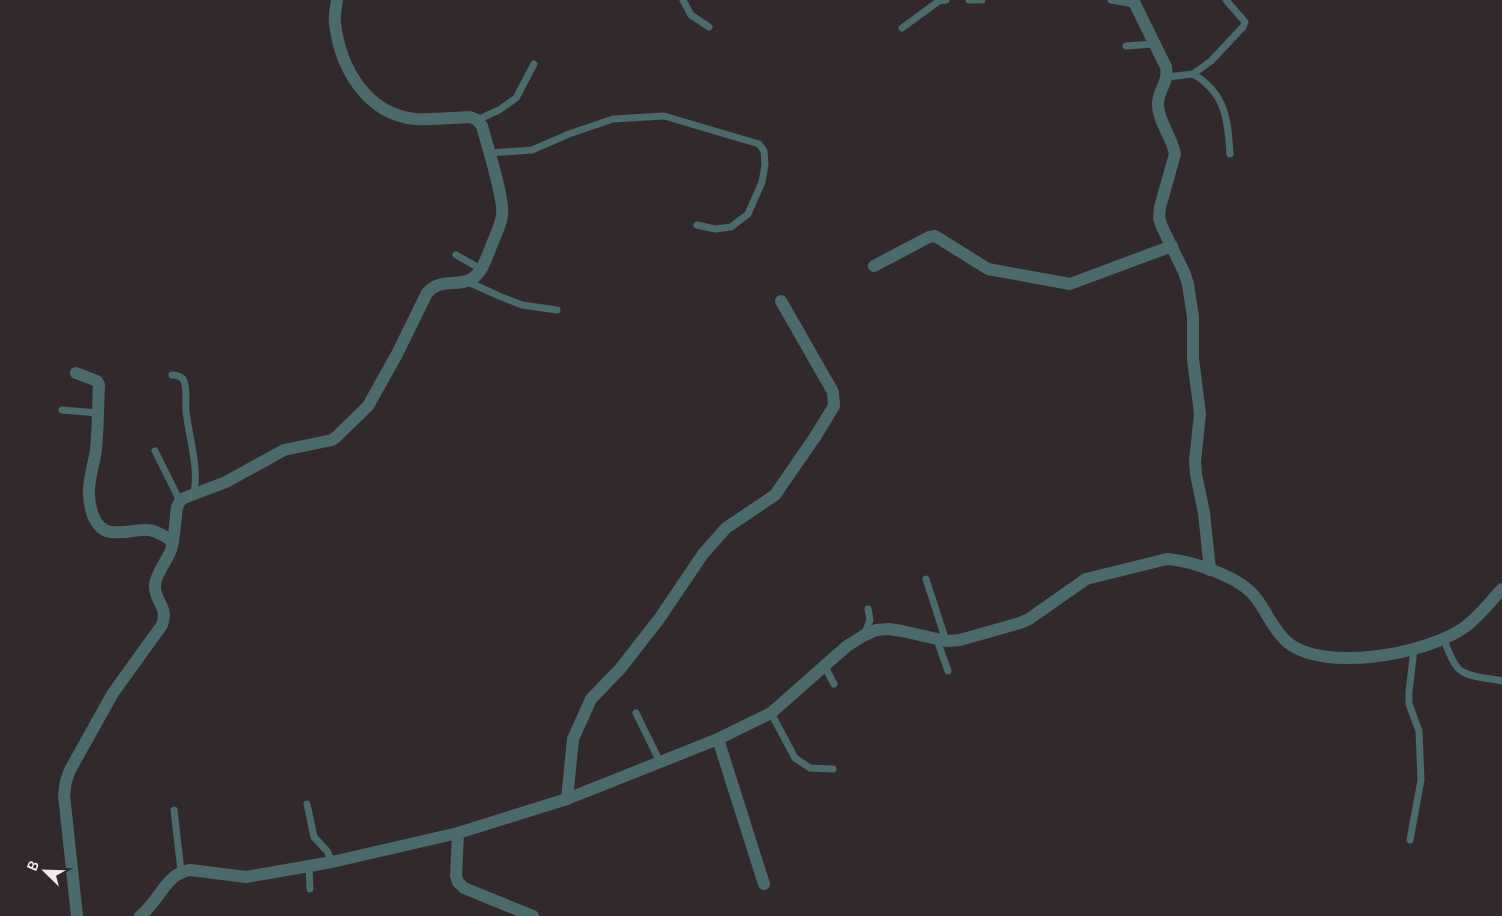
<svg xmlns="http://www.w3.org/2000/svg" width="1502" height="916" font-family="Lato,sans-serif">
  <rect width="100%" height="100%" fill="#32292c"/>
  <g fill="none" stroke-linecap="round" stroke-linejoin="round">
    <g stroke="#4b6a6c" stroke-width="7">
      <polyline points="683,0 691,15 709,27"/>
      <polyline points="969,0 982,0"/>
      <polyline points="1111,0 1134,4"/>
      <polyline points="902,28 939,1 946,0"/>
      <polyline points="1126,46 1154,44"/>
      <path d="M1193,74C1226,93 1228,121 1230,154"/>
      <polyline points="1167,77 1193,74 1211,61 1243,27 1245,22 1226,0"/>
      <polyline points="477,120 499,110 516,98 534,64"/>
      <polyline points="489,153 532,150 569,134 613,119 664,116 759,144 764,151 765,165 762,182 748,214 731,227 715,229 697,225"/>
      <polyline points="456,255 481,269"/>
      <polyline points="466,281 499,296 522,305 557,310"/>
      <path d="M172,375C176,375 180,376 183,379C188,387 185,402 186,411C189,438 199,466 194,493"/>
      <polyline points="62,410 98,413"/>
      <polyline points="155,451 180,501"/>
      <polyline points="926,579 946,641"/>
      <polyline points="865,633 870,620 868,609"/>
      <path d="M1443,639C1448,648 1452,664 1460,670C1470,678 1490,678 1502,681"/>
      <polyline points="937,640 948,671"/>
      <polyline points="824,665 834,684"/>
      <polyline points="636,713 660,762"/>
      <polyline points="771,713 795,758 810,768 833,769"/>
      <polyline points="307,804 314,837 327,851 332,862"/>
      <polyline points="174,810 181,871"/>
      <polyline points="1410,840 1421,780 1419,731 1409,704 1409,692 1414,649"/>
      <polyline points="309,867 310,889"/>
    </g>
    <g stroke="#4b6a6c" stroke-width="12">
      <path d="M1133,0L1166,67C1169,84 1157,91 1158,105C1158,121 1172,137 1175,154L1160,207L1159,218L1162,227L1184,272L1188,284L1193,317V359L1200,414L1195,461L1196,474L1204,513L1210,570"/>
      <polyline points="874,266 929,237 935,236 988,269 1070,284 1172,246"/>
      <path d="M76,373L97,381L99,385C98,406 98,428 96,450C94,463 90,475 89,488C88,503 93,530 111,532C140,535 144,520 173,542"/>
      <polyline points="718,739 764,884"/>
      <polyline points="567,799 573,739 591,699 620,669 659,619 703,554 726,528 775,495 815,437 834,406 833,392 781,301"/>
      <polyline points="458,833 456,876 458,882 464,888 533,916"/>
      <path d="M77,916L64,795L66,781L70,770L113,693L162,625C169,606 154,602 155,585C156,573 167,561 171,550C175,537 175,521 177,507L180,501L184,498L226,482L284,450L332,440L336,437L368,406L397,354L427,293C441,277 458,288 473,278C482,272 485,261 489,252C493,240 500,228 502,216C505,200 487,145 482,126L477,120L470,117C452,118 433,120 415,119C366,114 340,67 335,23C334,16 336,7 337,0"/>
      <path d="M140,916C158,903 166,873 190,870L246,877L332,862L458,833L567,799L718,739L771,713L847,646L863,636L876,630L889,629L902,631L946,641L960,640L1020,623L1029,619L1086,579L1167,559C1192,561 1241,577 1256,598C1267,612 1273,630 1287,642C1324,673 1424,654 1462,629C1477,619 1490,602 1502,589"/>
    </g>
  </g>
  <g transform="translate(45 871) rotate(293)" stroke="#32292c" stroke-width="4" paint-order="stroke">
  <path d="M0-4L9 19L0 12L-9 19Z" fill="#f1ebed"/>
  <text y="-8" font-size="14" font-weight="bold" text-anchor="middle" fill="#f1ebed">B</text>
  </g>
</svg>
